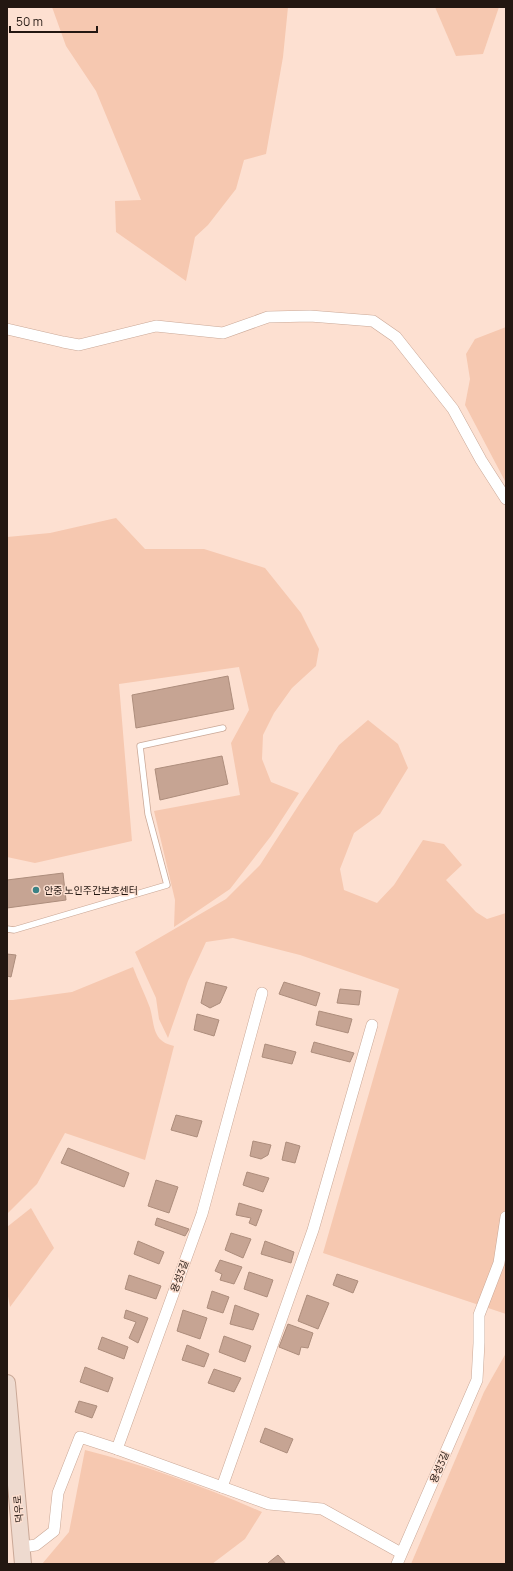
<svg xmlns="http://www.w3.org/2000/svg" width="513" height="1571" font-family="Manrope,'Noto Sans KR',sans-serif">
  <rect width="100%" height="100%" fill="#fde0d1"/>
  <g fill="#f6c8b0">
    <polygon points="52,7 288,7 283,57 266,154 244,160 236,189 208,225 195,237 186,281 116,232 115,201 141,200 96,91 66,46"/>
    <polygon points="435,7 499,7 483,54 456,56"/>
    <polygon points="506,327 506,483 465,405 470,379 466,354 475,339"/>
    <polygon points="116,518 145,549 204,549 265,568 301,613 319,649 316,666 292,688 274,713 263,735 262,759 271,782 299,793 271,836 230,889 174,927 175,900 154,811 240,795 231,743 249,710 239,667 119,684 132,841 35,863 7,857 7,537 50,533"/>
    <polygon points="368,720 398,744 408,768 380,814 354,833 340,869 344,890 377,903 394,885 423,840 444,844 462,865 446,880 476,912 487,919 506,913 506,1314 323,1253 399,989 300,955 233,938 206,942 188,981 168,1038 159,1019 156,998 135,952 226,899 260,865 302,800 339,745"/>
    <path d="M133,967C138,981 145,994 150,1008C155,1026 152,1041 174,1046L145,1160L65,1133L37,1184L7,1214V1000H13L72,992Z"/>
    <polygon points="31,1208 54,1248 10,1307 7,1291 7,1227"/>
    <polygon points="506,1353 506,1564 411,1564 484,1392"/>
    <path d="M85,1450C145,1465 205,1487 262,1512L245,1539L212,1564H42L69,1532Z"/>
  </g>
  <g fill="#c6a493" stroke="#ad8d7c">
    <polygon points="228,676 234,709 136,728 132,695"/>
    <polygon points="222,756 228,784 160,800 155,769"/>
    <polygon points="63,873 66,900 7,908 7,880"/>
    <polygon points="7,954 16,955 11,977 7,976"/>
    <polygon points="206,982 227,987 220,1003 210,1008 201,1003"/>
    <polygon points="284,982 320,993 316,1006 279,994"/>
    <polygon points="340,989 361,991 359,1005 337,1003"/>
    <polygon points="319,1011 352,1019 348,1033 316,1025"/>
    <polygon points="197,1014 219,1020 214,1036 194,1030"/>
    <polygon points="314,1042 354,1053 350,1062 311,1052"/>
    <polygon points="265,1044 296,1052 292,1064 262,1057"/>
    <polygon points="176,1115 202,1121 197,1137 171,1130"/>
    <polygon points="253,1141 271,1145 268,1155 261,1159 250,1156"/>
    <polygon points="286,1142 300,1146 295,1163 282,1160"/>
    <polygon points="68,1148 129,1173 124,1187 61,1163"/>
    <polygon points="247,1172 269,1178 263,1192 243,1185"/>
    <polygon points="156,1180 178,1187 169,1213 148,1206"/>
    <polygon points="239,1203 262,1210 256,1226 249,1223 251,1218 236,1215"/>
    <polygon points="157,1218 189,1229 185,1236 155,1225"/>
    <polygon points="231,1233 251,1239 243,1258 225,1250"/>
    <polygon points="138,1241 164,1252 159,1264 134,1254"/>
    <polygon points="265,1241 294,1252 291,1263 261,1254"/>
    <polygon points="220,1260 242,1267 234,1284 220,1280 222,1274 215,1271"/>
    <polygon points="249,1272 273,1280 267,1297 244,1289"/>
    <polygon points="337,1274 358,1281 353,1293 333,1285"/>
    <polygon points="129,1275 161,1286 156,1299 125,1289"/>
    <polygon points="212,1291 229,1297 223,1313 207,1308"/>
    <polygon points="307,1295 329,1303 318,1329 298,1321"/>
    <polygon points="235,1305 259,1314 253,1330 230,1324"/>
    <polygon points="126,1310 148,1318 138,1343 129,1338 136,1322 124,1318"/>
    <polygon points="183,1310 207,1318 200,1339 177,1331"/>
    <polygon points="288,1324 313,1333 308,1348 301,1347 299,1355 279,1347"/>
    <polygon points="224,1336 251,1346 245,1362 219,1352"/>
    <polygon points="102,1337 128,1347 124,1359 98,1349"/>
    <polygon points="187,1345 209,1354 204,1367 182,1360"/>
    <polygon points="85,1367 113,1378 108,1392 80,1382"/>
    <polygon points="214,1369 241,1378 234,1392 208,1383"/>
    <polygon points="79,1401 97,1406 92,1418 75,1412"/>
    <polygon points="265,1428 293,1439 287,1453 260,1442"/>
    <polygon points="278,1555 286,1564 268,1564 268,1563"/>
  </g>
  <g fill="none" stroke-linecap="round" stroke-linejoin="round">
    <defs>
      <polyline id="lane" points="7,929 14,930 167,885 148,814 140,746 223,728"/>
      <g id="street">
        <polyline points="7,329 63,342 79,345 156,326 223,333 268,317 310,316 373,321 396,337 453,409 481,460 506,499"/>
        <polyline points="117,1449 202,1214 262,993"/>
        <polyline points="222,1487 313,1230 372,1025"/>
        <polyline points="22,1547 36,1545 54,1531 58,1493 80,1437 117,1449 269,1504 322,1509 401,1553"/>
        <polyline points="397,1564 477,1380 479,1343 479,1315 499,1263 506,1217"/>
      </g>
      <polyline id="secondary" points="7,1383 23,1564"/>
    </defs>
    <use href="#lane" stroke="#caa897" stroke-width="7"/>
    <use href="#street" stroke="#caa897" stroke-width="12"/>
    <use href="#secondary" stroke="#caa897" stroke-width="18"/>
    <use href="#lane" stroke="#fff" stroke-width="5.5"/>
    <use href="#street" stroke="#fff" stroke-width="11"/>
    <use href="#secondary" stroke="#eedacf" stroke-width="16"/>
  </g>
  <circle fill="#3a8285" stroke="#fde0d1" stroke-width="1.5" cx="36" cy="890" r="4"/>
  <g text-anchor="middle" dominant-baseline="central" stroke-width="3" stroke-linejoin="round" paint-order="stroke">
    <g font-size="10" fill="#231711" stroke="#fde0d1" text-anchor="start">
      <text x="44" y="890">안중 노인주간보호센터</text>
    </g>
    <g font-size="10" fill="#231711" stroke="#fde0d1">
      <text transform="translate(179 1276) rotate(-70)">용성3길</text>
      <text transform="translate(439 1467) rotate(-67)">용성3길</text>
      <text transform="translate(18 1509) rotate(-95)">덕우로</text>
    </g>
  </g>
  <rect width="513" height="1571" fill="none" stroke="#231711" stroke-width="16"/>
  <path d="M10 26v6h87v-6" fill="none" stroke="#231711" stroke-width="2"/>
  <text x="16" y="26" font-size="12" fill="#231711" stroke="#fde0d1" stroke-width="3" paint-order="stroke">50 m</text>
</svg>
